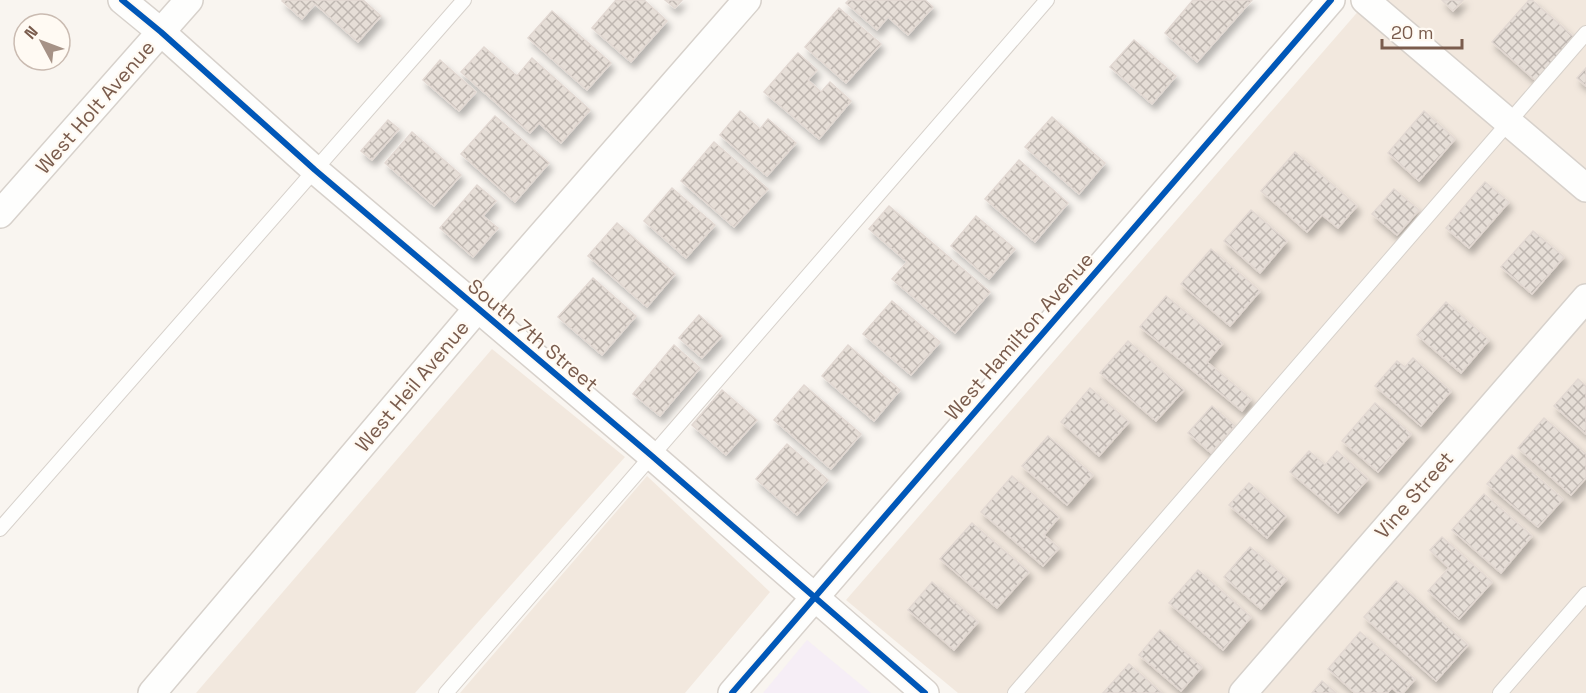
<svg xmlns="http://www.w3.org/2000/svg" width="1586" height="693" font-family="'Space Grotesk',sans-serif">
  <defs>
    <pattern id="building-cross-hatch" width="8" height="8" patternUnits="userSpaceOnUse" patternTransform="scale(1.5)"><rect width="8" height="8" fill="#e6ded7"/><path d="M0 0l8 8M0 8l8-8" fill="none" stroke="#bfb7b1"/></pattern>
    <filter id="shadow"><feDropShadow dx="3.5" dy="6" stdDeviation="3" flood-color="#0004"/></filter>
  </defs>
  <rect width="100%" height="100%" fill="#f9f5f0"/>
  <g fill="#f2e8de">
    <polygon points="1368,0 1586,0 1586,693 958,693 846,600"/>
    <polygon points="492,349 625,457 415,693 196,693"/>
    <polygon points="647,476 770,592 685,693 460,693"/>
  </g>
  <polygon fill="#f6eef6" points="807,640 871,693 763,693"/>
  <g fill="url(#building-cross-hatch)" stroke="#e2d8d2" stroke-width="1.5" filter="url(#shadow)">
    <polygon points="284,0 363,0 381,16 358,42 315,4 302,19 282,1"/>
    <polygon points="616,0 644,0 667,21 631,62 592,28"/>
    <polygon points="665,0 682,0 675,8"/>
    <polygon points="849,0 925,0 933,7 908,35 888,17 877,30 846,3"/>
    <polygon points="1193,0 1252,0 1197,62 1165,33"/>
    <polygon points="1442,0 1463,0 1453,11"/>
    <polygon points="1529,0 1532,0 1574,37 1536,81 1492,42"/>
    <polygon points="839,8 881,44 846,83 805,47"/>
    <polygon points="552,11 611,63 587,90 528,38"/>
    <polygon points="1134,40 1176,76 1152,104 1110,67"/>
    <polygon points="484,47 517,76 532,58 590,110 561,143 539,123 530,133 461,72"/>
    <polygon points="798,53 817,70 808,80 821,92 830,82 851,101 819,139 764,92"/>
    <polygon points="440,60 476,92 459,111 423,80"/>
    <polygon points="1586,68 1586,86 1577,78"/>
    <polygon points="740,111 760,129 768,119 796,143 767,176 720,135"/>
    <polygon points="1424,111 1455,139 1419,181 1388,153"/>
    <polygon points="495,116 549,163 515,202 461,154"/>
    <polygon points="1052,117 1105,163 1079,194 1025,147"/>
    <polygon points="388,120 399,129 372,160 361,151"/>
    <polygon points="412,132 461,175 434,206 385,163"/>
    <polygon points="714,142 768,189 734,227 681,181"/>
    <polygon points="1295,152 1357,206 1338,228 1322,215 1307,232 1261,191"/>
    <polygon points="1019,160 1068,203 1035,242 985,199"/>
    <polygon points="1485,182 1509,202 1469,248 1446,228"/>
    <polygon points="477,185 496,201 483,216 498,228 473,257 440,228"/>
    <polygon points="672,188 715,225 686,258 644,221"/>
    <polygon points="1394,189 1419,210 1397,235 1372,214"/>
    <polygon points="889,206 990,292 955,333 892,279 907,262 869,229"/>
    <polygon points="1251,210 1287,241 1260,273 1224,241"/>
    <polygon points="976,216 1015,249 989,279 951,246"/>
    <polygon points="617,223 675,274 647,307 588,256"/>
    <polygon points="1533,231 1564,257 1532,294 1501,267"/>
    <polygon points="1211,249 1260,291 1230,326 1181,284"/>
    <polygon points="593,278 636,316 602,355 558,317"/>
    <polygon points="1166,296 1223,343 1207,362 1251,399 1242,411 1140,327"/>
    <polygon points="892,301 940,342 911,375 863,334"/>
    <polygon points="1446,302 1489,340 1461,373 1417,335"/>
    <polygon points="699,315 722,336 702,358 679,338"/>
    <polygon points="1128,341 1184,390 1156,421 1100,373"/>
    <polygon points="674,345 700,368 660,416 633,394"/>
    <polygon points="848,345 900,390 874,421 822,376"/>
    <polygon points="1413,358 1451,391 1421,426 1375,386 1397,361 1405,367"/>
    <polygon points="1578,379 1586,386 1586,434 1554,406"/>
    <polygon points="804,385 861,434 831,469 774,420"/>
    <polygon points="1090,388 1129,422 1099,456 1061,422"/>
    <polygon points="722,390 757,420 726,455 692,425"/>
    <polygon points="1375,403 1411,434 1378,472 1342,441"/>
    <polygon points="1212,406 1235,426 1211,453 1188,433"/>
    <polygon points="1544,418 1586,454 1586,478 1571,495 1518,448"/>
    <polygon points="1048,436 1093,475 1067,505 1022,466"/>
    <polygon points="787,444 828,480 797,515 756,479"/>
    <polygon points="1309,451 1325,465 1337,451 1368,479 1338,513 1290,472"/>
    <polygon points="1512,455 1563,499 1538,527 1487,484"/>
    <polygon points="1012,476 1059,517 1044,535 1059,548 1043,566 981,512"/>
    <polygon points="1249,483 1286,516 1267,538 1229,505"/>
    <polygon points="1484,494 1532,536 1501,573 1452,530"/>
    <polygon points="972,523 1029,572 997,608 940,559"/>
    <polygon points="1442,537 1492,582 1459,619 1428,591 1449,568 1430,550"/>
    <polygon points="1250,547 1287,579 1261,609 1224,577"/>
    <polygon points="1198,570 1251,617 1223,650 1169,603"/>
    <polygon points="1396,581 1468,645 1436,681 1364,617"/>
    <polygon points="932,582 978,622 954,650 908,610"/>
    <polygon points="1160,630 1202,667 1181,691 1139,655"/>
    <polygon points="1360,632 1415,679 1403,693 1398,693 1392,688 1387,693 1355,693 1328,669"/>
    <polygon points="1129,664 1162,693 1103,693"/>
    <polygon points="1322,681 1336,693 1312,693"/>
  </g>
  <g fill="none" stroke-linecap="round" stroke-linejoin="round">
    <defs>
      <g id="lane">
        <polyline points="0,529 464,0"/>
        <polyline points="446,693 1047,0"/>
        <polyline points="1015,693 1586,33"/>
        <polyline points="1500,693 1586,594"/>
      </g>
      <g id="street">
        <polyline points="122,0 161,32 315,170 652,456 925,693"/>
        <polyline points="1365,0 1586,188"/>
        <polyline points="0,214 189,0"/>
        <polyline points="152,693 477,309 747,0"/>
        <polyline points="732,693 1331,0"/>
        <polyline points="1243,693 1586,298"/>
      </g>
    </defs>
    <use href="#lane" stroke="#d7d1cb" stroke-width="16"/>
    <use href="#street" stroke="#d7d1cb" stroke-width="30"/>
    <use href="#lane" stroke="#fefefd" stroke-width="14"/>
    <use href="#street" stroke="#fefefd" stroke-width="27"/>
    <defs>
      <g id="cycleway">
        <polyline points="122,0 161,32 315,170 652,456 925,693"/>
        <polyline points="732,693 1331,0"/>
      </g>
    </defs>
    <use href="#cycleway" stroke="#fffaf3" stroke-width="10"/>
    <use href="#cycleway" stroke="#0057b8" stroke-width="6"/>
  </g>
  <g text-anchor="middle" dominant-baseline="central" stroke-width="4.5" stroke-linejoin="round" paint-order="stroke">
    <g font-size="20" fill="#7a5c4d" stroke="#fffaf3">
      <text transform="translate(95 107) rotate(-49)">West Holt Avenue</text>
      <text transform="translate(533 335) rotate(40)">South 7th Street</text>
      <text transform="translate(1019 336) rotate(-49)">West Hamilton Avenue</text>
      <text transform="translate(412 386) rotate(-50)">West Heil Avenue</text>
      <text transform="translate(1414 495) rotate(-49)">Vine Street</text>
    </g>
  </g>
  <g transform="translate(42 42) rotate(311)"><circle r="28" fill="#fffaf3" stroke="#cabbb1" stroke-width="1.5"/>
  <path d="M0-4.5L10 22L0 15L-10 22Z" fill="#a69286"/>
  <text y="-9" font-size="16" font-weight="bold" text-anchor="middle" fill="#7a5c4d">N</text>
  </g>
  <path d="M1382 39v9h80v-9" fill="none" stroke="#7a5c4d" stroke-width="3"/>
  <text x="1391" y="39" font-size="18" fill="#7a5c4d" stroke="#fffaf3" stroke-width="4.5" paint-order="stroke">20 m</text>
</svg>
